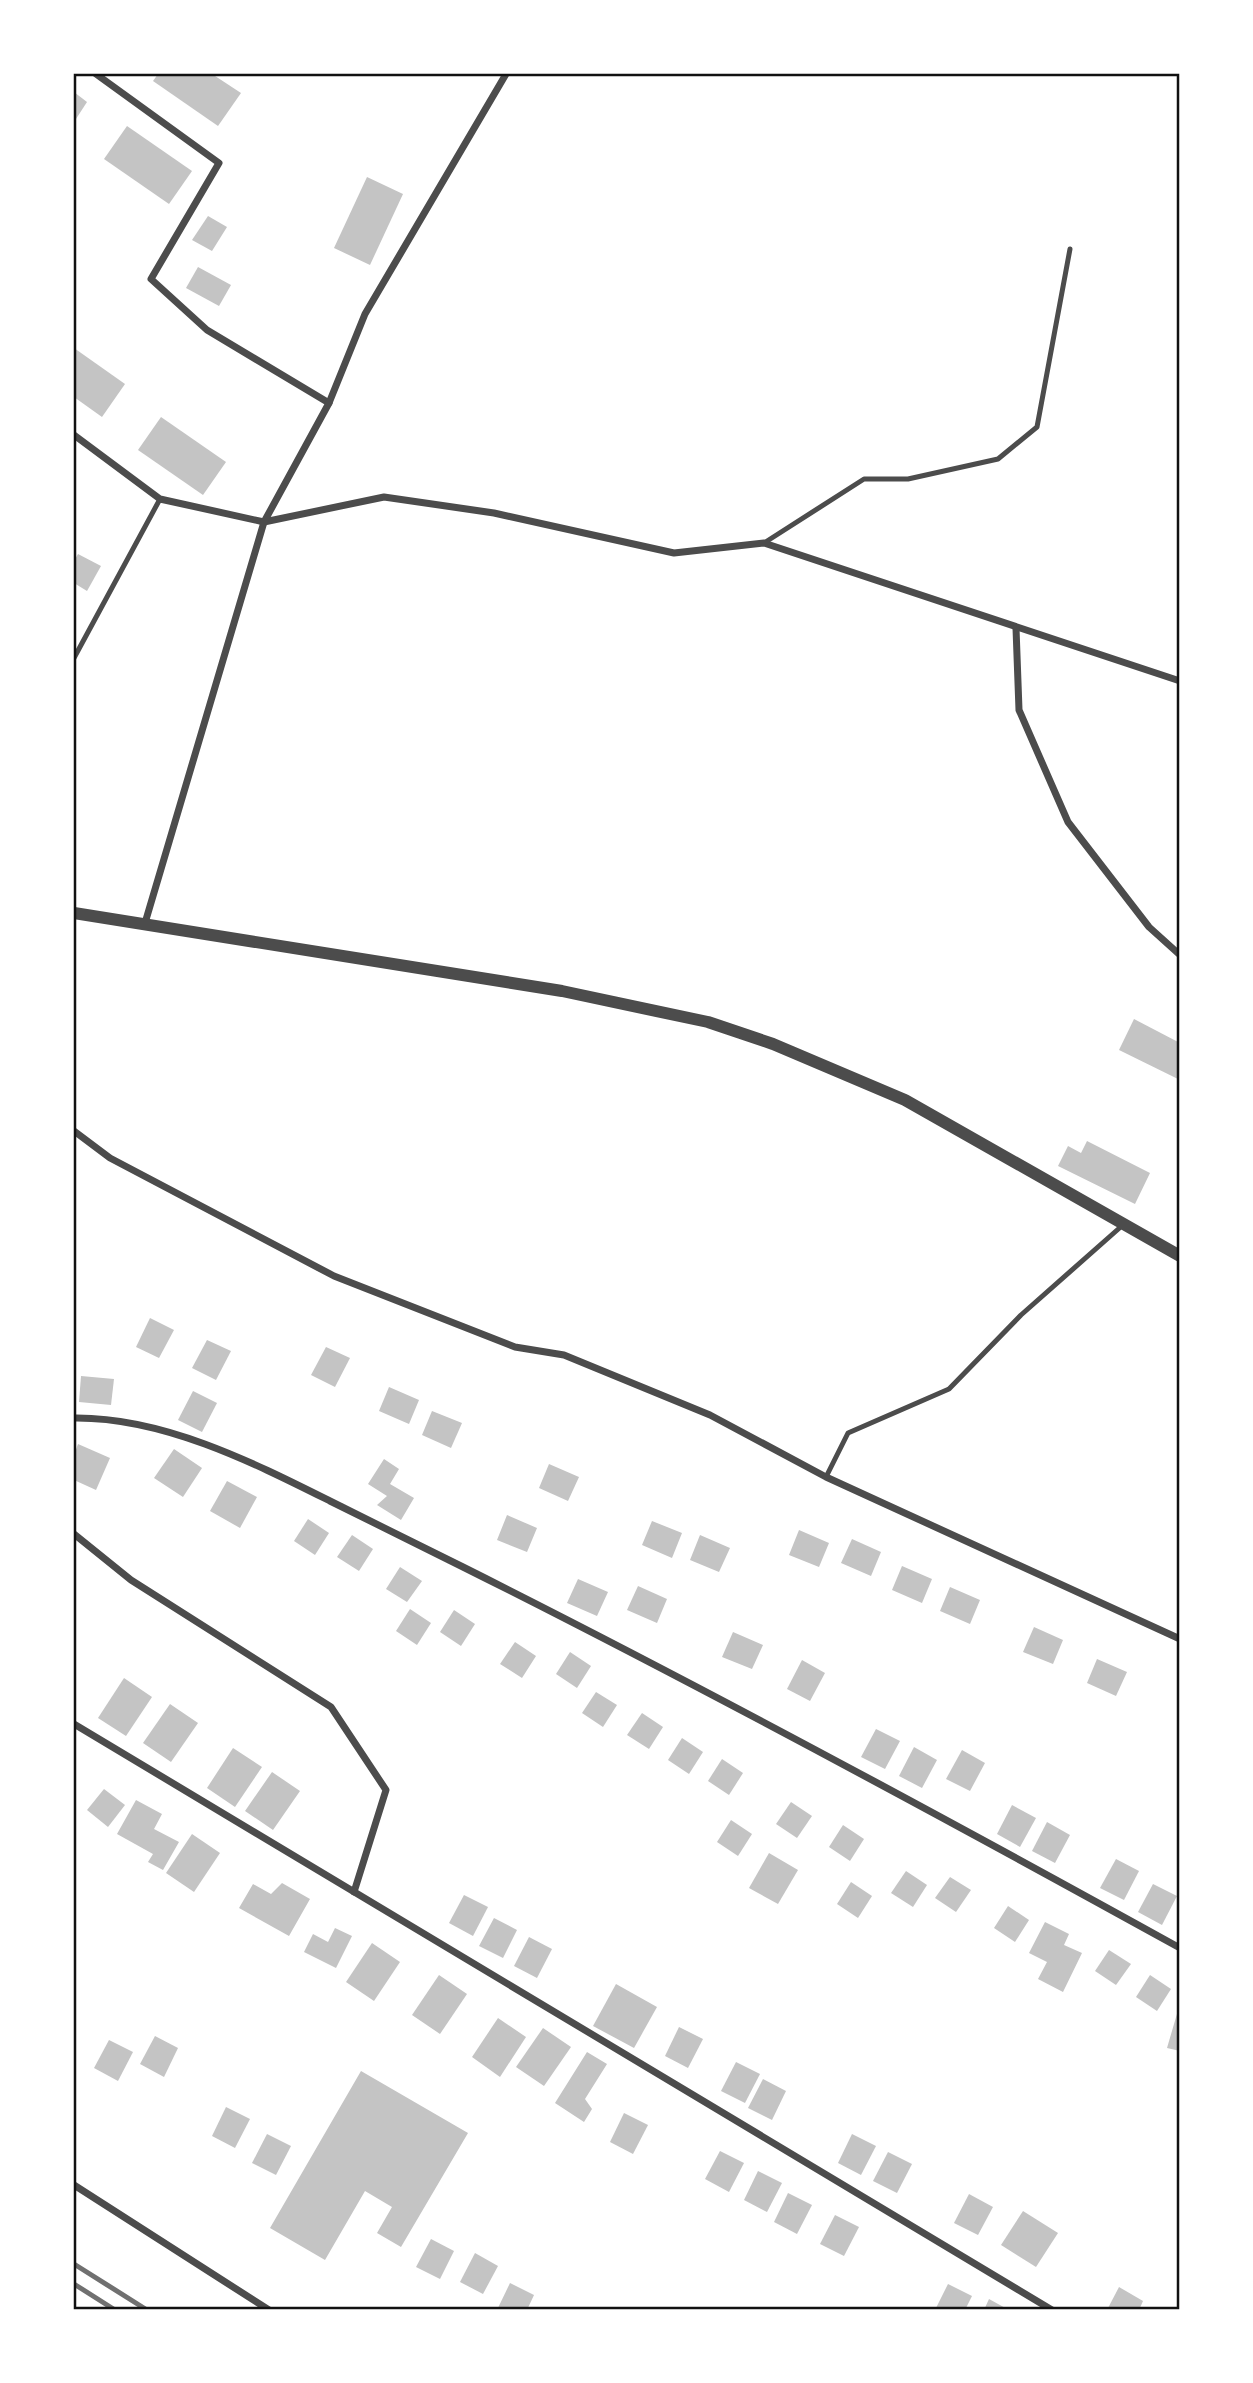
<svg xmlns="http://www.w3.org/2000/svg" width="1253" height="2383" font-family="'Fira Sans',sans-serif">
  <rect width="100%" height="100%" fill="#fff"/>
  <g fill="#c4c4c4">
    <polygon points="158,74 212,74 241,93 218,126 153,81"/>
    <polygon points="74,92 87,102 74,122"/>
    <polygon points="127,126 192,171 169,204 104,159"/>
    <polygon points="367,177 403,194 370,265 334,248"/>
    <polygon points="208,216 227,227 212,251 192,240"/>
    <polygon points="198,267 231,285 219,306 186,288"/>
    <polygon points="74,348 125,384 102,417 74,397"/>
    <polygon points="161,417 226,462 203,495 138,450"/>
    <polygon points="78,554 101,566 87,591 74,583 74,561"/>
    <polygon points="1134,1019 1180,1043 1180,1080 1119,1050"/>
    <polygon points="1087,1141 1150,1173 1135,1204 1058,1166 1068,1146 1081,1153"/>
    <polygon points="150,1318 174,1330 159,1358 136,1347"/>
    <polygon points="207,1340 231,1351 216,1380 192,1368"/>
    <polygon points="326,1347 350,1358 335,1387 311,1375"/>
    <polygon points="81,1376 114,1379 111,1405 79,1402"/>
    <polygon points="389,1387 419,1400 409,1424 379,1411"/>
    <polygon points="193,1391 217,1403 202,1432 178,1420"/>
    <polygon points="432,1411 462,1423 451,1448 422,1435"/>
    <polygon points="78,1444 110,1458 96,1490 74,1480 74,1455"/>
    <polygon points="174,1449 202,1468 183,1497 154,1478"/>
    <polygon points="384,1459 399,1469 390,1484 414,1498 401,1520 377,1505 387,1496 368,1484"/>
    <polygon points="549,1464 579,1477 568,1501 539,1488"/>
    <polygon points="227,1481 257,1497 240,1528 210,1511"/>
    <polygon points="507,1515 537,1528 527,1552 497,1540"/>
    <polygon points="308,1519 329,1533 315,1555 294,1541"/>
    <polygon points="652,1521 682,1533 672,1558 642,1545"/>
    <polygon points="799,1530 829,1543 819,1567 789,1555"/>
    <polygon points="352,1535 373,1549 359,1571 337,1557"/>
    <polygon points="700,1535 730,1548 719,1572 690,1560"/>
    <polygon points="852,1539 881,1552 871,1576 841,1563"/>
    <polygon points="902,1566 932,1579 922,1603 892,1590"/>
    <polygon points="400,1567 422,1581 407,1602 386,1589"/>
    <polygon points="578,1579 608,1592 597,1616 567,1603"/>
    <polygon points="638,1586 667,1599 657,1623 627,1610"/>
    <polygon points="950,1587 980,1600 970,1624 940,1611"/>
    <polygon points="410,1609 431,1623 417,1645 396,1631"/>
    <polygon points="454,1610 475,1624 461,1646 440,1632"/>
    <polygon points="1034,1627 1063,1640 1053,1664 1023,1652"/>
    <polygon points="733,1632 763,1645 752,1669 722,1657"/>
    <polygon points="515,1642 536,1656 522,1678 500,1664"/>
    <polygon points="570,1652 591,1666 577,1688 556,1674"/>
    <polygon points="1097,1659 1127,1672 1116,1696 1087,1683"/>
    <polygon points="802,1660 825,1673 810,1701 787,1689"/>
    <polygon points="124,1678 152,1697 126,1736 98,1718"/>
    <polygon points="596,1692 617,1705 603,1727 582,1713"/>
    <polygon points="170,1704 198,1723 171,1762 143,1743"/>
    <polygon points="642,1713 663,1727 649,1749 627,1735"/>
    <polygon points="876,1729 900,1741 885,1769 861,1757"/>
    <polygon points="682,1738 703,1752 689,1774 668,1760"/>
    <polygon points="914,1747 937,1760 922,1788 899,1776"/>
    <polygon points="233,1748 262,1767 235,1807 207,1788"/>
    <polygon points="962,1750 985,1763 970,1791 946,1779"/>
    <polygon points="722,1759 743,1773 729,1795 708,1781"/>
    <polygon points="272,1772 300,1791 273,1830 245,1811"/>
    <polygon points="104,1789 125,1805 108,1827 87,1810"/>
    <polygon points="136,1800 162,1814 154,1829 179,1842 163,1870 148,1862 153,1854 117,1834"/>
    <polygon points="791,1802 812,1816 797,1838 776,1824"/>
    <polygon points="1012,1805 1036,1818 1020,1847 997,1834"/>
    <polygon points="731,1820 752,1834 738,1856 717,1842"/>
    <polygon points="1047,1822 1070,1835 1055,1863 1032,1851"/>
    <polygon points="843,1825 864,1839 850,1861 829,1847"/>
    <polygon points="192,1834 220,1853 194,1892 166,1873"/>
    <polygon points="769,1853 798,1870 778,1904 749,1888"/>
    <polygon points="1116,1859 1139,1871 1124,1900 1100,1888"/>
    <polygon points="906,1871 927,1885 913,1907 891,1893"/>
    <polygon points="950,1877 971,1890 956,1912 935,1898"/>
    <polygon points="851,1882 872,1896 858,1918 837,1904"/>
    <polygon points="282,1883 310,1899 289,1936 239,1908 253,1884 271,1894"/>
    <polygon points="1153,1884 1177,1896 1162,1925 1138,1912"/>
    <polygon points="464,1895 488,1907 473,1936 449,1923"/>
    <polygon points="1008,1906 1029,1920 1015,1942 994,1928"/>
    <polygon points="494,1918 517,1930 503,1958 479,1946"/>
    <polygon points="1045,1922 1069,1934 1064,1945 1082,1953 1063,1992 1038,1979 1047,1962 1029,1953"/>
    <polygon points="335,1928 352,1936 336,1968 304,1952 313,1934 328,1942"/>
    <polygon points="529,1937 552,1949 537,1978 514,1966"/>
    <polygon points="372,1943 400,1962 374,2001 346,1982"/>
    <polygon points="1109,1950 1131,1964 1116,1985 1095,1971"/>
    <polygon points="439,1975 467,1994 440,2034 412,2015"/>
    <polygon points="1150,1975 1171,1989 1157,2011 1136,1997"/>
    <polygon points="616,1984 657,2007 634,2048 593,2026"/>
    <polygon points="1179,2007 1180,2007 1180,2051 1167,2048"/>
    <polygon points="498,2018 526,2037 500,2077 472,2057"/>
    <polygon points="679,2027 703,2039 688,2068 665,2056"/>
    <polygon points="543,2028 571,2047 544,2086 516,2067"/>
    <polygon points="155,2036 178,2048 164,2077 140,2064"/>
    <polygon points="109,2040 133,2052 118,2081 94,2068"/>
    <polygon points="587,2052 607,2064 585,2099 592,2109 584,2122 555,2103"/>
    <polygon points="736,2062 760,2074 745,2103 721,2091"/>
    <polygon points="361,2071 468,2133 401,2247 377,2233 392,2207 365,2191 325,2260 270,2228"/>
    <polygon points="763,2079 786,2091 772,2120 748,2108"/>
    <polygon points="226,2107 250,2119 235,2148 212,2136"/>
    <polygon points="624,2113 648,2125 633,2154 610,2142"/>
    <polygon points="267,2134 291,2146 276,2175 252,2163"/>
    <polygon points="852,2134 876,2146 861,2175 838,2163"/>
    <polygon points="720,2151 744,2163 729,2192 705,2179"/>
    <polygon points="888,2152 912,2164 897,2193 873,2181"/>
    <polygon points="758,2171 782,2183 767,2212 744,2200"/>
    <polygon points="788,2193 812,2205 797,2234 774,2222"/>
    <polygon points="969,2194 993,2207 978,2235 954,2223"/>
    <polygon points="1023,2211 1058,2233 1036,2267 1001,2245"/>
    <polygon points="835,2215 859,2227 844,2256 820,2244"/>
    <polygon points="431,2239 454,2251 440,2279 416,2267"/>
    <polygon points="475,2253 498,2266 483,2294 460,2282"/>
    <polygon points="510,2283 534,2295 527,2310 497,2310"/>
    <polygon points="948,2284 972,2296 965,2310 935,2310"/>
    <polygon points="1119,2287 1143,2301 1139,2310 1107,2310"/>
    <polygon points="989,2299 1009,2310 984,2310"/>
  </g>
  <g fill="none" stroke-linecap="round" stroke-linejoin="round">
    <g stroke="#4c4c4c" stroke-width="5">
      <polyline points="764,543 864,479 908,479 998,459 1037,427 1070,249"/>
      <polyline points="74,658 160,499"/>
      <polyline points="826,1477 848,1433 949,1389 1021,1315 1124,1224"/>
    </g>
    <g stroke="#4c4c4c" stroke-width="7">
      <polyline points="96,74 219,163 151,279 207,330 329,403"/>
      <polyline points="74,435 160,499 264,522 384,497 494,513 674,553 764,543 1180,681"/>
      <polyline points="1016,628 1019,710 1068,822 1149,927 1180,955"/>
      <polyline points="145,923 264,522 329,403 365,314 506,74"/>
      <polyline points="74,1131 110,1158 334,1276 515,1347 564,1355 710,1415 826,1477 1180,1639"/>
      <path d="M74,1418C163,1417 252,1462 330,1501C375,1523 419,1545 463,1567C705,1688 943,1817 1180,1948"/>
      <polyline points="74,1534 131,1580 331,1707 386,1790 354,1892"/>
      <polyline points="74,1724 1052,2310"/>
      <polyline points="74,2185 269,2310"/>
    </g>
    <polyline stroke="#4c4c4c" stroke-width="12" points="74,913 562,991 708,1022 773,1044 905,1100 1180,1256"/>
    <g stroke="#707070" stroke-width="5">
      <polyline points="74,2264 147,2310"/>
      <polyline points="74,2284 115,2310"/>
    </g>
  </g>
  <rect width="1253" height="2383" fill="none" stroke="#ffffff" stroke-width="150"/>
  <rect x="75" y="75" width="1103" height="2233" fill="none" stroke="#111" stroke-width="2.5"/>
</svg>
